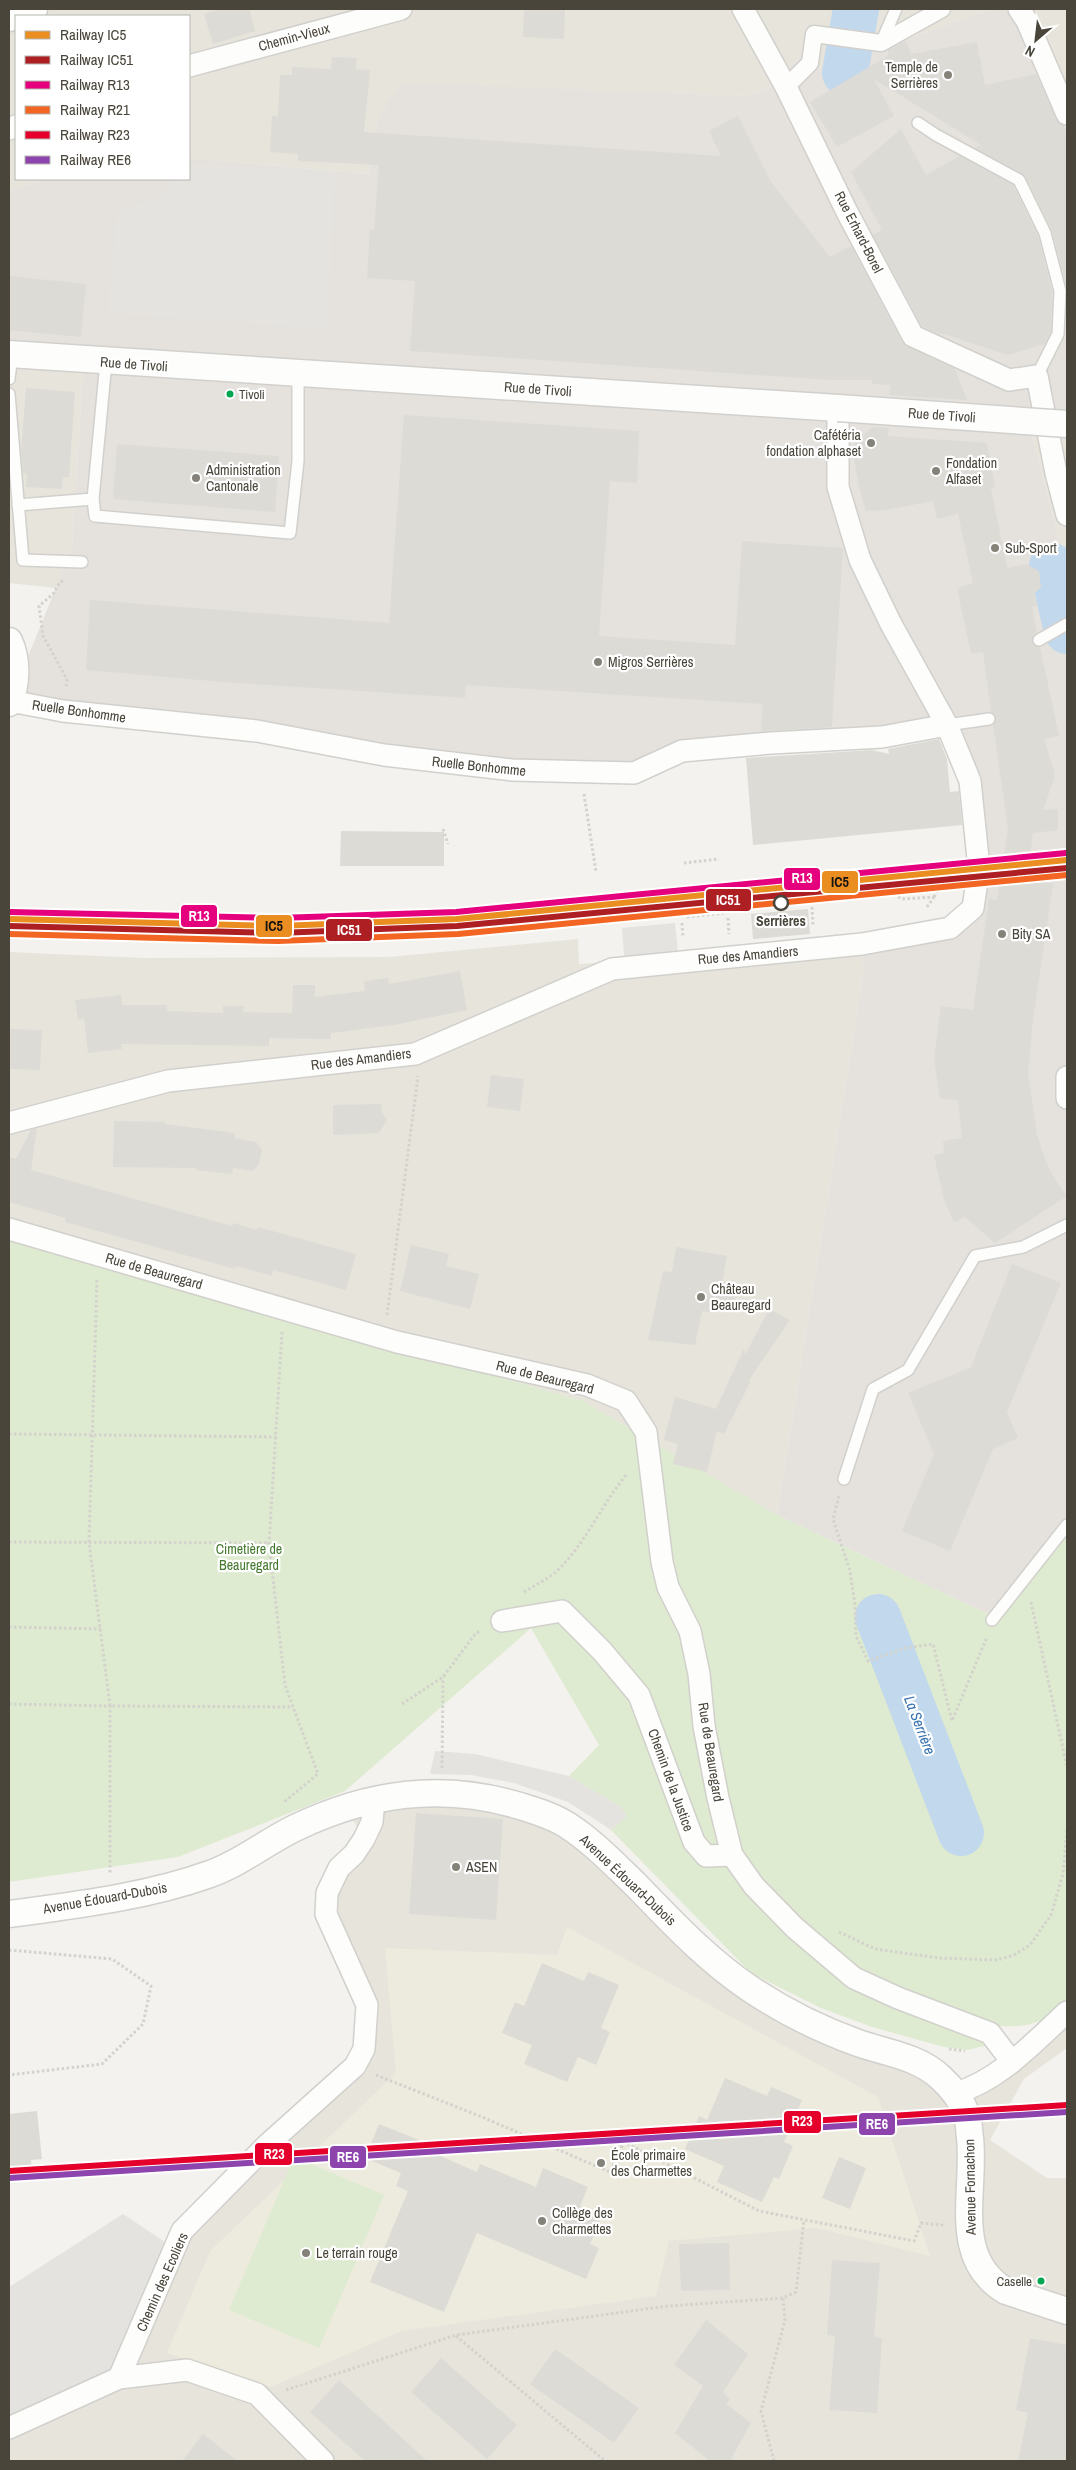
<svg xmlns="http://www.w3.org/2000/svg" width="1076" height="2470" font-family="'Archivo Narrow',sans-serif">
  <rect width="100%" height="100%" fill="#f3f2ee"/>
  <g fill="#e7e4dc">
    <polygon points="9,9 991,9 747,96 401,84 377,118 371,174 189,158 189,16 16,16 16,179 46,179 9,191"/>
    <polygon points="1019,9 1067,9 1067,114"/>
    <polygon points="9,366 83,372 72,548 56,588 9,583"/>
    <polygon points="1028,421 1067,424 1067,569"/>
    <polygon points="578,939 579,964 862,944 863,975 777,1515 583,1401 9,1241 9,952 145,958 389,957"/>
    <polygon points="374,1800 537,1811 694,1944 956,2093 1067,2012 1067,2048 1024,2079 990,2140 1047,2178 1067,2178 1067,2461 9,2461 9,2427 182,2231 355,2066 366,2034 326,1914 364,1839 345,1807"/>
  </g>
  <polygon fill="#e5e2de" points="991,9 1019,9 1067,114 1067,424 1028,421 1067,569 1067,1533 990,1615 777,1515 863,975 862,944 950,928 973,908 979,868 947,725 682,751 634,773 512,770 10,701 72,548 83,372 9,366 9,191 46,179 189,179 189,158 370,174 377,118 401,83 747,96"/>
  <polygon fill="#edeade" points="567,1927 878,2097 930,2256 817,2228 669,2241 656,2296 402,2331 271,2387 167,2353 210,2251 396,2073 385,1948 557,1955"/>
  <g fill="#deebd0">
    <path d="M9,1241L583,1401L777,1515L990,1615L1067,1533V2003C1042,2021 1033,2028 1000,2026L989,2045L967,2050L944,2047L872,2027L821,2008L751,1973L611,1830L626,1816L621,1807L569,1776L599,1745L531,1628L345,1791L178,1857L9,1882Z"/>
    <polygon points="294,2157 384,2195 319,2348 229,2310"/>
  </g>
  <g fill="#e5e3df">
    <polygon points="189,164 335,172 327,328 108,313 117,211 156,199 167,193 171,179 189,179"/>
    <polygon points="675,923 679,962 625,967 622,928"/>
    <polygon points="435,1751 475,1754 569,1776 621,1807 627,1816 611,1830 568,1802 514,1783 471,1775 430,1774"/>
    <polygon points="123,2214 171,2246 114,2372 9,2418 9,2287"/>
  </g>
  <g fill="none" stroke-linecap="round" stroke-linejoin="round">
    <g stroke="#c2d8ed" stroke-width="46">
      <polyline points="845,73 856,9"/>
      <polyline points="1052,566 1067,631"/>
      <polyline points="878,1617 961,1833"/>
    </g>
  </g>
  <g fill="#dddbd6">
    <polygon points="220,9 249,9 255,31 213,44 204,14"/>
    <polygon points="524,9 565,9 564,39 523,37"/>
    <polygon points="906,41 911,54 977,42 985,85 1036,74 1056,119 1064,126 1067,134 1067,289 1052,230 1025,176 975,148 981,145 874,79 894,116 837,147 810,102 888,56 888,50"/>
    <polygon points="332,57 357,58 356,69 370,70 364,132 721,156 709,131 738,116 771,182 830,257 851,246 902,342 908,347 955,369 967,400 889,395 891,385 872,384 872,380 829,380 410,351 415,281 367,278 370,229 374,229 379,165 298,161 298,154 270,152 272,116 278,116 280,75 292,75 292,67 331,69"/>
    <polygon points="901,129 926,175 960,156 1013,185 1038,236 1052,292 1051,332 1045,344 1008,355 940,333 941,335 922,326 873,235 882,230 851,172"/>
    <polygon points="9,276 86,284 81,337 9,330"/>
    <polygon points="26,388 75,392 69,477 63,477 62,489 26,487 27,474 23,473 21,451"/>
    <polygon points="404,415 639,431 637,483 610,481 599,636 735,645 742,541 843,548 832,727 761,731 763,704 466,685 465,698 223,682 86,670 90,600 389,623"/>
    <polygon points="872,427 889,428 888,436 987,443 995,487 991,488 1007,568 1026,564 1039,571 1041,587 1034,594 1037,606 1032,607 1037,632 1032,640 1035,646 1040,647 1059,736 1044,739 1054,771 1054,779 1043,810 1058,809 1058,830 1033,833 1027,880 1053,884 1033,1020 1028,1073 1037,1135 1046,1162 1056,1181 1067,1196 995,1243 965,1217 954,1222 944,1200 934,1155 944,1153 943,1141 962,1138 958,1100 940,1099 934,1059 941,1006 973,1010 989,899 997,900 1008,829 993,725 996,717 991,712 983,652 971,654 957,588 973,583 958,514 937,519 933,501 886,510 866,511 861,496 852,447"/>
    <polygon points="117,444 279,456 275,512 113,499"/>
    <polygon points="939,739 947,759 950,792 959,791 962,825 753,845 746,758 872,750 889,754 888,749"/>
    <polygon points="341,831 444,832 444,866 340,866"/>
    <polygon points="808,909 810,934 753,939 751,914"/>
    <polygon points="460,971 467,1010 394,1025 331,1033 331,1039 269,1038 269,1046 121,1044 122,1049 88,1053 84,1019 78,1020 75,1000 121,995 122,1005 167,1005 167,1011 223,1013 223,1006 244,1006 243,1012 292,1013 293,985 315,985 315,997 365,991 364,981 388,978 389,984"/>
    <polygon points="9,1029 42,1030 40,1070 9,1069"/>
    <polygon points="491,1075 524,1079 520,1111 487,1107"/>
    <polygon points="381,1104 382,1113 387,1120 379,1133 333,1135 333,1105"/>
    <polygon points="114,1121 165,1122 165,1124 235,1133 234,1138 256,1142 262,1150 259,1164 253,1171 233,1168 232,1174 195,1170 196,1168 113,1167"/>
    <polygon points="37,1128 31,1170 232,1226 233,1223 257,1230 258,1227 356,1254 346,1290 273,1270 272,1276 236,1266 235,1269 65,1222 66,1218 9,1202 9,1157 16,1159 31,1130"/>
    <polygon points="411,1245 449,1254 446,1266 479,1274 470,1309 400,1291"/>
    <polygon points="676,1247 727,1256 722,1283 732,1286 738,1310 718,1306 716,1313 702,1311 695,1345 648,1340 663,1271 672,1272"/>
    <polygon points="1012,1264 1061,1283 1007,1412 1018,1438 993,1449 950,1551 902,1531 934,1454 908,1393 971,1367"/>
    <polygon points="769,1309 790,1320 749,1380 750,1383 724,1434 717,1431 707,1472 673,1464 678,1444 664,1440 675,1397 716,1409 744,1348 745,1355"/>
    <polygon points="416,1813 503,1819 496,1920 409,1914"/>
    <polygon points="542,1963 584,1981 588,1972 619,1985 601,2028 610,2032 596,2065 578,2057 567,2082 524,2064 532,2045 502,2033 515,2002 524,2006"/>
    <polygon points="725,2078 767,2096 771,2087 802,2100 784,2142 793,2146 779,2179 774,2177 762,2202 717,2182 724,2166 685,2149 699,2116 707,2120"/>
    <polygon points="37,2111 42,2159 31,2160 32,2173 9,2175 9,2114"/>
    <polygon points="379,2124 419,2140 417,2143 423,2145 422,2148 477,2172 480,2164 536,2187 543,2168 588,2187 580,2206 602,2215 590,2244 599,2248 586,2279 477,2233 444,2312 370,2282 408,2191 396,2186 401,2173 365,2158"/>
    <polygon points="839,2157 866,2168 850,2209 822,2198"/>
    <polygon points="729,2243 730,2290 681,2291 679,2244"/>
    <polygon points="832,2260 880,2263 874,2337 882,2338 877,2413 829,2410 835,2336 827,2335"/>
    <polygon points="706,2320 748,2354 723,2392 730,2400 726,2404 751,2423 730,2461 710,2461 675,2433 703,2386 674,2365"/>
    <polygon points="1030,2338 1067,2345 1067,2461 1018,2461 1028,2413 1016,2410"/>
    <polygon points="555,2349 639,2408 614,2443 530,2384"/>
    <polygon points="441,2358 517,2425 487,2459 411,2392"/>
    <polygon points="339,2380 427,2461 365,2461 310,2412"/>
    <polygon points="203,2434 237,2461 182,2461"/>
  </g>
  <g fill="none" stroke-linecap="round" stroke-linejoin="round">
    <defs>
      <g id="service">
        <polyline points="881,43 896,9"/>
        <polyline points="918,123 936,135 1019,180 1045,233 1060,291 1058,334 1037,376"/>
        <polyline points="9,379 12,355"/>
        <polyline points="9,394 23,560 82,562"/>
        <polyline points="93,499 95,516 290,533 298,461 298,374"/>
        <polyline points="18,505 93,499 106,362"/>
        <polyline points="1039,640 1067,624"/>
        <polyline points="947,725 989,719"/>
        <polyline points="844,1479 873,1389 908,1370 975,1256 1023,1247 1067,1225"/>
        <polyline points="992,1620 1067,1525"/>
      </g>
      <polyline id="pedestrian" points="786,87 810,63 814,34 881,43 942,9"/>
      <g id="minor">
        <polyline points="743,9 786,87 847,212 913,336 1009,380 1037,376 1056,473 1067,515"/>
        <polyline points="1019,9 1027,21 1067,114"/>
        <polyline points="189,66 401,9"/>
        <polyline points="9,129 16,126"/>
        <polyline points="10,701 63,711 257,731 384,755 512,770 634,773 682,751 771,743 882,737 947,725"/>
        <polyline points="1067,1077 1067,1098"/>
        <polyline points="9,1123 168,1081 415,1054 612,969 862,944 950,928 973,908 979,868 970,781 947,725 891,624 860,560 838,487 838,408"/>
        <polyline points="9,1229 397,1342 587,1385 626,1401 646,1432 662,1562 668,1587 690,1631 699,1674 704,1726 718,1798 732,1855 754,1886 795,1928 854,1978 898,1998 990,2033 1012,2062"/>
        <polyline points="502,1621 562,1611 602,1651 639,1695 694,1842 706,1856 732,1855"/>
        <path d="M956,2093C1000,2080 1034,2042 1067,2012"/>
        <polyline points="119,2378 182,2231 267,2145 355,2066 364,2049 367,2005 326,1914 327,1893 339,1868 354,1854 364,1839 372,1822 374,1800"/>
        <polyline points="9,2428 119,2378 187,2370 257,2394 323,2461"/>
      </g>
      <g id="tertiary">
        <polyline points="9,18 34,9"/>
        <polyline points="9,354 838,408"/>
        <path d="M9,641C18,660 17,683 9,703"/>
        <path d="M9,1914C76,1905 146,1897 210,1874C241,1863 266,1842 295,1828C368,1793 441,1782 520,1806C536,1811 553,1816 567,1825C592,1841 613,1863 635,1884C671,1921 706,1959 749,1988C783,2011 819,2029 858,2043C886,2053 917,2056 940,2077C951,2087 961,2099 966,2113C969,2120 969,2130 970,2138C976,2191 950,2258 1006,2291L1067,2311"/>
      </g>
    </defs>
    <use href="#service" stroke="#d1d0cc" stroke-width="14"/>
    <use href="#pedestrian" stroke="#d1d0cc" stroke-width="19"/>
    <use href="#minor" stroke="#d1d0cc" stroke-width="24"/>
    <use href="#tertiary" stroke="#d1d0cc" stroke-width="29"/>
    <g stroke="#d3d2cc" stroke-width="3" stroke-dasharray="2.5 2.5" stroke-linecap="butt">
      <polyline points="63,581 60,582 53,594 39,606 43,636 67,679 66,688"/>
      <polyline points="584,794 596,872"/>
      <polyline points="443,829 448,844"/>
      <polyline points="684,863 719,859"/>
      <polyline points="898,897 902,899 934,897"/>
      <polyline points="812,907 813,925"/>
      <polyline points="927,907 934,897"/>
      <polyline points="687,917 724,913"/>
      <polyline points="728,918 729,934"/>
      <polyline points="682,923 683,938"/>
      <polyline points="97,1280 89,1542 110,1706 293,1707"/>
      <polyline points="387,1315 418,1076"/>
      <polyline points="282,1332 269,1543 285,1685 318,1774 284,1802"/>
      <polyline points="9,1434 276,1437"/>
      <polyline points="839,1496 833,1519 850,1571 855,1605 856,1636 868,1661 906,1648 933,1644 952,1721 987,1637"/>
      <polyline points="9,1542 269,1543"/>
      <path d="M524,1592C535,1585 548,1579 557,1571C586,1543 601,1505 627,1474"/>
      <polyline points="1031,1602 1067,1767"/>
      <polyline points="9,1627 101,1629"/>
      <polyline points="9,1704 110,1706 110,1874"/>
      <polyline points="402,1704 443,1677 476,1633 481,1631"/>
      <polyline points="442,1768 443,1677"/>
      <polyline points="839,1932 875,1949 939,1958 997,1960 1014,1955 1030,1945 1051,1915 1063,1874 1067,1830"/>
      <polyline points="9,1950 112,1959 151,1986 143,2024 102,2064 9,2075"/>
      <polyline points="949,2049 965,2051"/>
      <polyline points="376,2075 482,2117 610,2172 624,2142 759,2211 914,2241 921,2223 942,2225 942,2223"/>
      <polyline points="456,2336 605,2461"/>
      <polyline points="286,2390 456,2335 668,2306 783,2298 796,2292 804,2220"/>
      <polyline points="774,2461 761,2411 785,2320 783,2298"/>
    </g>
    <use href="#service" stroke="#fdfdfc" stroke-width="11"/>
    <use href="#pedestrian" stroke="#fdfdfc" stroke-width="16"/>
    <use href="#minor" stroke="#fdfdfc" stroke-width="21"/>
    <use href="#tertiary" stroke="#fdfdfc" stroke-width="26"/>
    <defs>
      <polyline id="tertiary-bridge" points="838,408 1067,424"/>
    </defs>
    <use href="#tertiary-bridge" stroke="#d1d0cc" stroke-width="29" stroke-linecap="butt"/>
    <polyline stroke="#d3d2cc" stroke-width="3" stroke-dasharray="2.5 2.5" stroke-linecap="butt" points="934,897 941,885 1067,873"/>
    <use href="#tertiary-bridge" stroke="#fdfdfc" stroke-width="26"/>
    <defs>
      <polyline id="rail-1" points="9,919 278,926 457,919 1067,860"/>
      <polyline id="rail-2" points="9,926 278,933 457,926 1067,868"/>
      <polyline id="rail-3" points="9,912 278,918 456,912 1066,853"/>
      <polyline id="rail-4" points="9,934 278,941 458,934 1067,875"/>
      <polyline id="rail-5" points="9,2171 1067,2105"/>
      <polyline id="rail-6" points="9,2178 1067,2112"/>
    </defs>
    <use href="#rail-1" stroke="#fff" stroke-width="10"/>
    <use href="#rail-2" stroke="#fff" stroke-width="10"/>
    <use href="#rail-3" stroke="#fff" stroke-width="10"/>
    <use href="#rail-4" stroke="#fff" stroke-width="10"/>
    <use href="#rail-5" stroke="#fff" stroke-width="10"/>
    <use href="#rail-6" stroke="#fff" stroke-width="10"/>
    <use href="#rail-1" stroke="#ea8e21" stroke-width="6"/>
    <use href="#rail-2" stroke="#ad1f23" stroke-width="6"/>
    <use href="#rail-3" stroke="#e5007d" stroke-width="6"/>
    <use href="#rail-4" stroke="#f26522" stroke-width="6"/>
    <use href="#rail-5" stroke="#e4002b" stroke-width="6"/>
    <use href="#rail-6" stroke="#8e44ad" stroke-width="6"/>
  </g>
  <g fill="#848279" stroke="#fff" stroke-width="2">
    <circle cx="948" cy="75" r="5"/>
    <circle cx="871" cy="443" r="5"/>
    <circle cx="936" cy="471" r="5"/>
    <circle cx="196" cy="478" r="5"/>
    <circle cx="995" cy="548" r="5"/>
    <circle cx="598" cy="662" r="5"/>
    <circle cx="1002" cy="934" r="5"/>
    <circle cx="701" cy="1297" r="5"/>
    <circle cx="456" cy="1867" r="5"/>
    <circle cx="601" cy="2163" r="5"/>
    <circle cx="542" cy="2221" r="5"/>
    <circle cx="306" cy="2253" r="5"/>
  </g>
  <g fill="#00a651" stroke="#fff" stroke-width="2">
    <circle cx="230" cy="394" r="4.5"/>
    <circle cx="1041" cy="2281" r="4.5"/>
  </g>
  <circle fill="#fff" stroke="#49453a" stroke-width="2.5" cx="781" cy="903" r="7"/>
  <g text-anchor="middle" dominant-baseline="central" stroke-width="4.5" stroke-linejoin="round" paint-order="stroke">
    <g font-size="13" fill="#49453a" stroke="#fff" text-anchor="start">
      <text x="239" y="394">Tivoli</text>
      <text x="1032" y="2281" text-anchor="end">Caselle</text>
    </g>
    <g font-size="14" fill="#49453a" stroke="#fff">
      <text transform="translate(294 37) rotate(-15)">Chemin-Vieux</text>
      <text transform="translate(859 232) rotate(63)">Rue Erhard-Borel</text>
      <text transform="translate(134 364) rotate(4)">Rue de Tivoli</text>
      <text transform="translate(538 389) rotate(4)">Rue de Tivoli</text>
      <text transform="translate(942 415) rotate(4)">Rue de Tivoli</text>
      <text transform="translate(79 711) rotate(8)">Ruelle Bonhomme</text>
      <text transform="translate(479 766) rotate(6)">Ruelle Bonhomme</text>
      <text transform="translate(748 955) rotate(-5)">Rue des Amandiers</text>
      <text transform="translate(361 1059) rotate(-7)">Rue des Amandiers</text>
      <text transform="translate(154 1271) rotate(16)">Rue de Beauregard</text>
      <text transform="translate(545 1377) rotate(14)">Rue de Beauregard</text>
      <text transform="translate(711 1752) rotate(81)">Rue de Beauregard</text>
      <text transform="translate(671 1780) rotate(70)">Chemin de la Justice</text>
      <text transform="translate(628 1880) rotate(43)">Avenue Édouard-Dubois</text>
      <text transform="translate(105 1898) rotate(-10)">Avenue Édouard-Dubois</text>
      <text transform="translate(970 2187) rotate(-91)">Avenue Fornachon</text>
      <text transform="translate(162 2282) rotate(-66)">Chemin des Ecoliers</text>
    </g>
    <g font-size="14" fill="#49453a" stroke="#fff" text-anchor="start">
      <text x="938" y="67" text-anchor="end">Temple de<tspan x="938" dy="16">Serrières</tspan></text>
      <text x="861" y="435" text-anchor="end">Cafétéria<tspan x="861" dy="16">fondation alphaset</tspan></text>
      <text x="946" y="463">Fondation<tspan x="946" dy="16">Alfaset</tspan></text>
      <text x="206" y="470">Administration<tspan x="206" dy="16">Cantonale</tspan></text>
      <text x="1005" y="548">Sub-Sport</text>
      <text x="608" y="662">Migros Serrières</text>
      <text x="1012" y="934">Bity SA</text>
      <text x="711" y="1289">Château<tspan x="711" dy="16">Beauregard</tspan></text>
      <text x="466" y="1867">ASEN</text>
      <text x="611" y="2155">École primaire<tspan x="611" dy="16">des Charmettes</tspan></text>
      <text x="552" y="2213">Collège des<tspan x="552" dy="16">Charmettes</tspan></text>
      <text x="316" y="2253">Le terrain rouge</text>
    </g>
    <g font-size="14" font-weight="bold" fill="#49453a" stroke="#fff">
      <text x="781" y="921">Serrières</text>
    </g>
    <g font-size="14" fill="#44792f" stroke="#fff">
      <text x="249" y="1549">Cimetière de<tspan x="249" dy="16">Beauregard</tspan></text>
    </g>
    <g font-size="15" font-style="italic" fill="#3872b0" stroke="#fff">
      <text transform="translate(920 1725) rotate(69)">La Serrière</text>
    </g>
  </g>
  <g stroke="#fff" stroke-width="2">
    <rect x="783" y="867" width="38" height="24" rx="5" fill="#e5007d"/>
    <rect x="821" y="870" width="38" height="24" rx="5" fill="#ea8e21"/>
    <rect x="705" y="888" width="47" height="24" rx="5" fill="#ad1f23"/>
    <rect x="180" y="904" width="38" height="24" rx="5" fill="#e5007d"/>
    <rect x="255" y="914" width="38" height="24" rx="5" fill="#ea8e21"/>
    <rect x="325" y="918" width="48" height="24" rx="5" fill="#ad1f23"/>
    <rect x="783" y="2110" width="39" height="24" rx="5" fill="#e4002b"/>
    <rect x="858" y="2112" width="38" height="24" rx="5" fill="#8e44ad"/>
    <rect x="254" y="2142" width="39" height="24" rx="5" fill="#e4002b"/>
    <rect x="329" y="2145" width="38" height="24" rx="5" fill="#8e44ad"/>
  </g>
  <g font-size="14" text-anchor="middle" font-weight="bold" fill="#fff">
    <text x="802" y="883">R13</text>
    <text x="728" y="905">IC51</text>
    <text x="199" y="921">R13</text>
    <text x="349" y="935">IC51</text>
    <text x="802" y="2126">R23</text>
    <text x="877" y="2129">RE6</text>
    <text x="274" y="2159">R23</text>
    <text x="348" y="2162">RE6</text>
  </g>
  <g font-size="14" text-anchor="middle" font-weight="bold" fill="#111">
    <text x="840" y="887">IC5</text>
    <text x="274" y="931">IC5</text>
  </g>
  <rect width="1076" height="2470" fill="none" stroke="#49453a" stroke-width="20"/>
  <rect x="15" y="15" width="175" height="165" fill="#ffffff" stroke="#b6b5b0"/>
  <rect x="25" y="31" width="25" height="8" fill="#ea8e21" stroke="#b6b5b0"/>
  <text x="60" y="40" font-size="15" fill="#49453a">Railway IC5</text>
  <rect x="25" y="56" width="25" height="8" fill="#ad1f23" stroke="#b6b5b0"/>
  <text x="60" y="65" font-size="15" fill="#49453a">Railway IC51</text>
  <rect x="25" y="81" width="25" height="8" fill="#e5007d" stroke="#b6b5b0"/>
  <text x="60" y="90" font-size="15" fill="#49453a">Railway R13</text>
  <rect x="25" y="106" width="25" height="8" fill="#f26522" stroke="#b6b5b0"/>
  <text x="60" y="115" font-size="15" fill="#49453a">Railway R21</text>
  <rect x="25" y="131" width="25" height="8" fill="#e4002b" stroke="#b6b5b0"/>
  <text x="60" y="140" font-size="15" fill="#49453a">Railway R23</text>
  <rect x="25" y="156" width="25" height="8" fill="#8e44ad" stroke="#b6b5b0"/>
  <text x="60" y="165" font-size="15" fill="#49453a">Railway RE6</text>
  <g transform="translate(1036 40) rotate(208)" stroke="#ffffff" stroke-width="4" paint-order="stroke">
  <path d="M0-4L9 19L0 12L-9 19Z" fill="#49453a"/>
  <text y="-8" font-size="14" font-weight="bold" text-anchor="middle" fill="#49453a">N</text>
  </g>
</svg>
